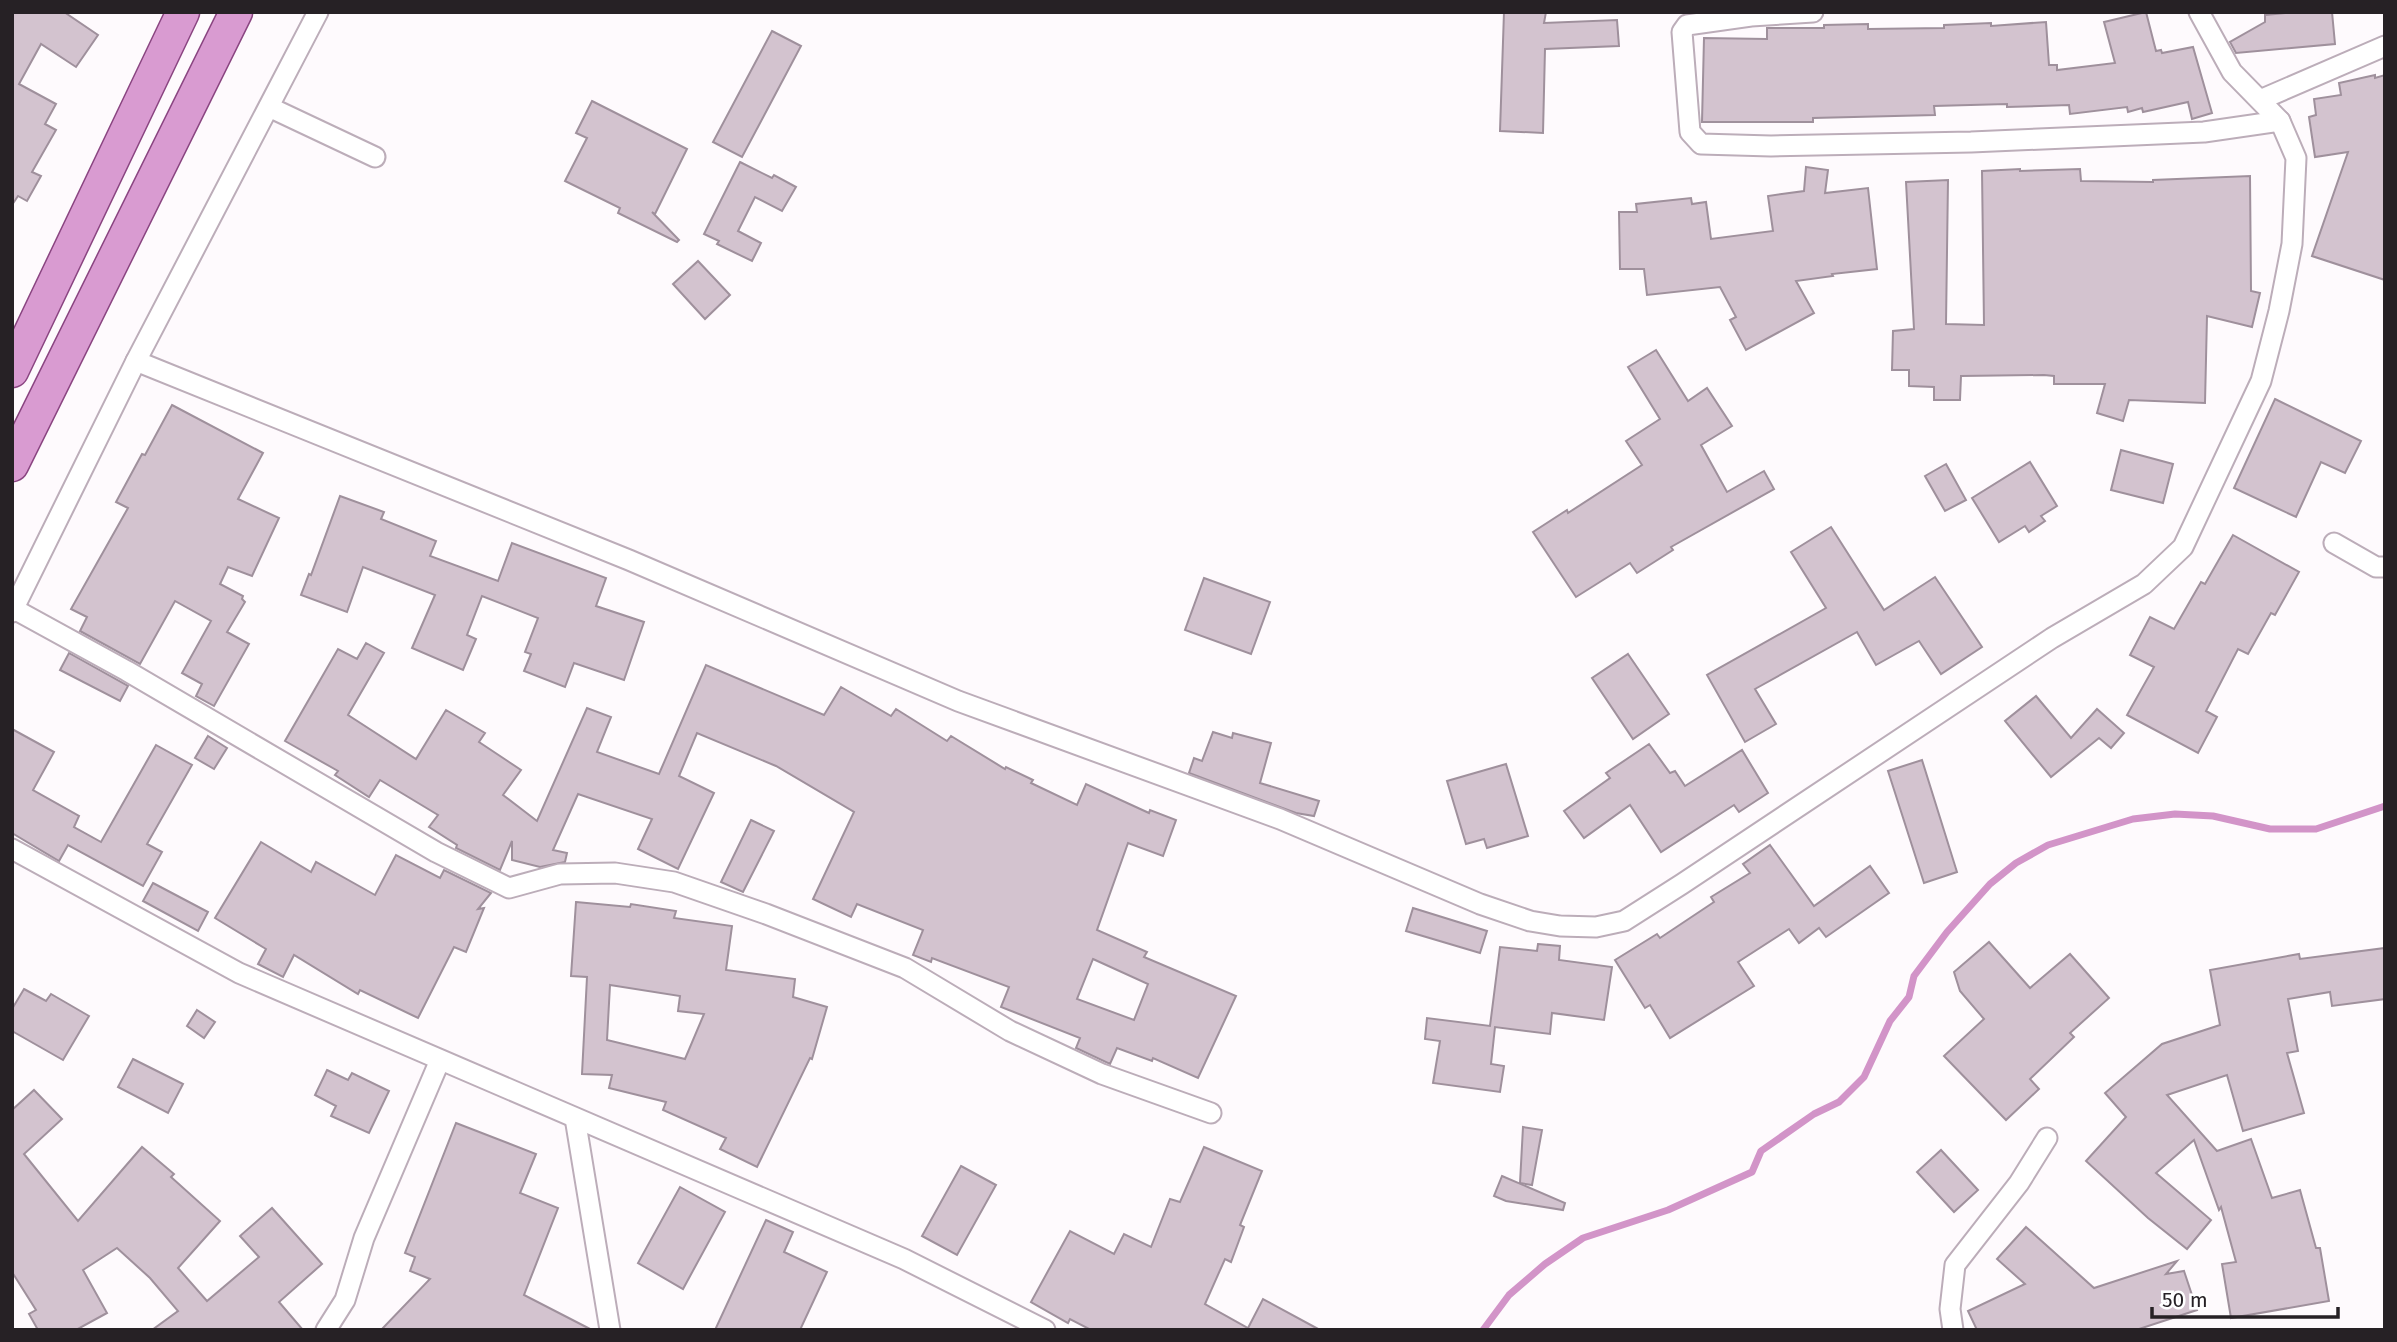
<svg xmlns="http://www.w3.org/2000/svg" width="2397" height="1342" font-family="'Fira Sans',sans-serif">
  <rect width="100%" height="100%" fill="#fefafd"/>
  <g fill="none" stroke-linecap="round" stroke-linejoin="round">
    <polyline stroke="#d294c8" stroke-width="7" points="1483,1330 1509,1295 1545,1264 1583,1238 1668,1210 1752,1172 1761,1151 1814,1114 1839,1102 1864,1077 1890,1021 1909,997 1914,976 1947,932 1990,884 2016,863 2048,845 2133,819 2175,814 2213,816 2270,829 2316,829 2385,806"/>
  </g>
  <g fill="#d3c3cf" stroke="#9f909c" stroke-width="2" fill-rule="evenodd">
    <polygon points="12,12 64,12 98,35 76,67 41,44 19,84 56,104 45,124 56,130 32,172 41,176 27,201 18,196 12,205"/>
    <polygon points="1504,12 1546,12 1544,23 1617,20 1619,46 1545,49 1543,133 1500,131"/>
    <polygon points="2146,12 2156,51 2161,50 2162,53 2193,47 2212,113 2192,119 2188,102 2143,112 2142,108 2128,112 2127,107 2070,114 2069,105 2007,107 2007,104 1934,106 1935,115 1813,118 1813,122 1702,122 1704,38 1767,39 1767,28 1824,28 1824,25 1868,24 1868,29 1944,28 1944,25 1991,23 1991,26 2046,22 2049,65 2057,65 2057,70 2115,63 2104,22"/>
    <polygon points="2296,12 2332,12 2335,44 2236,53 2230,42 2265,22 2265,15"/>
    <polygon points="772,31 801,46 742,157 713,142"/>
    <polygon points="2375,75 2375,78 2385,75 2385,280 2312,256 2348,152 2315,157 2309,117 2316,115 2314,99 2341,95 2339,83"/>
    <polygon points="592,101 687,149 655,214 652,212 679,240 677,242 618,213 620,208 565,181 587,138 576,133"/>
    <polygon points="740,162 772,178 774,175 796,187 782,211 755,197 738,231 761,243 752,261 717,244 719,241 704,234"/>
    <polygon points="1806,167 1828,170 1825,193 1868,188 1877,269 1832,274 1833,276 1796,281 1814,313 1746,350 1730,320 1736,317 1720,287 1647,295 1644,269 1620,269 1619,212 1637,212 1636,204 1691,198 1692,204 1706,202 1711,239 1773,231 1768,196 1804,191"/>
    <polygon points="2020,169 2020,171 2080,169 2081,181 2153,182 2153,180 2250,176 2251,291 2260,293 2252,327 2207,316 2205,403 2129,400 2123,421 2097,413 2105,384 2054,384 2054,376 2044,375 1961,376 1960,400 1934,400 1934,387 1909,386 1909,370 1892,370 1893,331 1914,329 1906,182 1948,180 1946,324 1984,325 1982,171"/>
    <polygon points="698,261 730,295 705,319 673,284"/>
    <polygon points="1656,350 1688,401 1707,388 1732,426 1701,445 1727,492 1764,471 1774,489 1671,547 1673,550 1637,573 1630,563 1576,597 1533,532 1567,510 1568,513 1642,465 1626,441 1660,419 1628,367"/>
    <polygon points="2275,399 2361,441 2345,473 2321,462 2296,517 2234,488"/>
    <polygon points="172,405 263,453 238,499 279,518 252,576 228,567 220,584 243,596 242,599 245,602 227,632 249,644 214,706 196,696 202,684 182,673 211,621 175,601 140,664 80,631 87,617 71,609 128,508 116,502 142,454 145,455"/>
    <polygon points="2121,450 2173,464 2163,503 2111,490"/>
    <polygon points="2030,462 2057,506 2041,516 2045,521 2029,532 2025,526 1999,542 1972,498"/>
    <polygon points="1946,464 1966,500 1945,511 1925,476"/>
    <polygon points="340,496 384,512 381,519 436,541 430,556 498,581 512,543 606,578 596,606 644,622 624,680 574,663 565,687 524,671 531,654 525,652 538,618 482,596 467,635 476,639 463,670 412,648 435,595 363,567 347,612 301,595 309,574 311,575"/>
    <polygon points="1831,527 1884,610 1935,577 1982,647 1941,674 1919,641 1876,665 1857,632 1755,689 1776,724 1745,742 1707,675 1826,608 1791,552"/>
    <polygon points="2233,535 2299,572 2275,615 2271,613 2248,654 2238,649 2206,711 2217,717 2198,753 2127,715 2154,667 2130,655 2150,617 2174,629 2201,582 2205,584"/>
    <polygon points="1204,578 1270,602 1251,654 1185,630"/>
    <path d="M366,643L384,653L348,715L416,759L446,710L485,733L479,742L521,770L503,795L537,821L587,708L611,717L597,752L659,774L706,665L824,715L841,687L891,716L896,709L947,741L951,736L1005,769L1006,767L1033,780L1031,783L1077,805L1086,784L1149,813L1150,810L1176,820L1163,856L1128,843L1097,930L1147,952L1144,957L1236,996L1198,1078L1153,1058L1152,1061L1117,1048L1110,1064L1076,1048L1080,1038L1001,1007L1009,987L932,958L931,962L913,955L923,930L857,904L851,917L813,899L854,812L776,766L697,733L679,776L714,793L678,869L638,849L652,819L578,794L553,850L567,853L565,862L540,867L512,860V841L500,870L456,848L457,845L429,827L438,815L380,780L369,797L335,775L338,771L285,741L338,649L357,659ZM1093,959L1148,984L1134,1020L1077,999Z"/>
    <polygon points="69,653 128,686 120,701 60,670"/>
    <polygon points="1628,654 1669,714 1633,739 1592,678"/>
    <polygon points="2036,696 2071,738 2097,709 2124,733 2111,748 2099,738 2051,777 2005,721"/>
    <polygon points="12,729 54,752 33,790 79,816 74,827 101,842 156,745 192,765 147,844 162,852 143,886 68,845 59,861 12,833"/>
    <polygon points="1213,732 1232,738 1233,733 1271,743 1260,783 1319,801 1314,816 1296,813 1189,773 1194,758 1202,761"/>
    <polygon points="208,736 227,748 214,769 195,758"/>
    <polygon points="1649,744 1670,773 1675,771 1685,786 1742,750 1768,793 1739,812 1734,805 1661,852 1630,805 1584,838 1564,811 1610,778 1606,773"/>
    <polygon points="1922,760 1957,872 1924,883 1888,771"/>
    <polygon points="1506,764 1528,836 1487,848 1484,839 1466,844 1447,781"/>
    <polygon points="751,820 774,831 743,892 721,882"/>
    <polygon points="261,842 311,872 316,862 375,895 396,855 440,878 444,870 491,893 478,909 484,908 466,952 454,947 418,1018 360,990 358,994 294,955 283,977 258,964 266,949 215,918"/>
    <polygon points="1770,845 1814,906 1870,866 1889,893 1826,937 1819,928 1799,943 1789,929 1738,962 1754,986 1670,1038 1650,1005 1645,1008 1615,960 1657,934 1660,938 1714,902 1711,897 1750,873 1743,864"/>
    <polygon points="153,883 208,912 198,931 143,901"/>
    <path d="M576,902L630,907L631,904L676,911L674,918L732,926L726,970L795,979L793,997L827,1007L812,1059L810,1058L757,1167L720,1149L726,1138L663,1110L666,1102L609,1088L612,1075L582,1074L587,977L571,976ZM610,985L680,996L678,1011L704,1014L685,1059L607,1040Z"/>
    <polygon points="1413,908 1487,931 1480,953 1406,931"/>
    <polygon points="1989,942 2030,988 2070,954 2109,998 2070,1033 2074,1037 2030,1079 2039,1089 2006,1120 1944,1056 1984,1019 1960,991 1954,972"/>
    <polygon points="1538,944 1560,946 1559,960 1612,967 1604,1020 1552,1013 1550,1034 1495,1027 1491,1064 1504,1066 1500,1092 1433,1083 1440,1041 1425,1039 1427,1018 1490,1026 1500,947 1537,951"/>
    <polygon points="2385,948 2385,999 2332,1006 2330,992 2288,999 2298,1051 2287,1053 2304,1113 2243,1131 2227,1075 2167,1095 2217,1151 2251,1139 2272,1198 2300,1190 2316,1248 2320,1248 2329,1301 2231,1318 2222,1264 2236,1262 2221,1207 2219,1210 2194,1140 2156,1173 2211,1220 2187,1249 2148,1218 2086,1161 2126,1117 2105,1093 2162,1044 2220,1025 2210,970 2299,954 2300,959"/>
    <polygon points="24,989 46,1001 51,994 89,1016 63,1060 12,1031 12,1009"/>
    <polygon points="197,1010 215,1022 204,1038 187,1026"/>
    <polygon points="133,1059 183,1084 168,1113 118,1087"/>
    <polygon points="327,1070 348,1080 352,1073 389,1091 369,1133 331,1116 336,1106 315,1095"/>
    <polygon points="34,1090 62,1119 24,1154 78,1221 142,1147 174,1174 171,1177 220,1221 178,1268 207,1301 259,1257 240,1236 272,1208 322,1264 279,1302 303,1330 152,1330 178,1311 150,1278 117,1248 83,1270 107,1313 76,1330 38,1330 29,1314 36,1310 12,1272 12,1110"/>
    <polygon points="456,1123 536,1154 520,1193 558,1208 524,1295 592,1330 381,1330 430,1279 410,1271 415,1257 405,1253"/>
    <polygon points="1523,1127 1542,1130 1532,1185 1520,1183"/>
    <polygon points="1204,1147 1262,1171 1240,1225 1244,1227 1231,1262 1225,1259 1205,1304 1248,1328 1263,1299 1320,1330 1091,1330 1070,1319 1068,1323 1031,1302 1070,1231 1114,1254 1124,1234 1151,1247 1170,1199 1180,1202"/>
    <polygon points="1941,1150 1978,1190 1954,1212 1917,1172"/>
    <polygon points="961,1166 996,1185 957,1255 922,1236"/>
    <polygon points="1502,1176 1565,1203 1563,1210 1506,1201 1494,1196"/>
    <polygon points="680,1187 725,1212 683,1289 638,1263"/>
    <polygon points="766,1220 793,1232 784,1252 827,1272 800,1330 715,1330"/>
    <polygon points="2026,1227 2094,1288 2177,1261 2166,1274 2184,1271 2197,1310 2136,1330 1977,1330 1968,1311 2025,1284 1997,1259"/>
  </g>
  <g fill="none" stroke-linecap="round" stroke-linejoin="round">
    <defs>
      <g id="street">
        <polyline points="1813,12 1751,16 1687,25 1682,32 1690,132 1701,144 1771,146 1971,142 2204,132 2280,121"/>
        <polyline points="2260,100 2385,46"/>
        <polyline points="269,107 375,157"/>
        <polyline points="136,361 629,560 958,701 1280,819 1480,904 1530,921 1560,926 1596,927 1624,921 1682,884 2052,638 2144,584 2183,547 2261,381 2279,311 2292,244 2296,158 2280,121 2232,72 2199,12"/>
        <polyline points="2334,543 2376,567 2385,567"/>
        <polyline points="14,609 127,671 436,852 509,888 560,874 615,873 674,882 766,914 905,968 1010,1031 1102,1074 1211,1113"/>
        <polyline points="12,612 136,361 318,12"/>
        <polyline points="12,849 239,973 904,1259 1045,1330"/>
        <polyline points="575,1118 610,1330"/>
        <polyline points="326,1330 345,1300 364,1238 440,1060"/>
        <polyline points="1953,1330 1950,1309 1955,1265 2019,1183 2047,1138"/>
      </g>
      <g id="primary">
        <polyline points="12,371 183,12"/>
        <polyline points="12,465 236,12"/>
      </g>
    </defs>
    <use href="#street" stroke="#bcadb9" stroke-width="23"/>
    <use href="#primary" stroke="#8a4581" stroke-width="35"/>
    <use href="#street" stroke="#fff" stroke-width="19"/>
    <use href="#primary" stroke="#d99bd1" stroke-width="32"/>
  </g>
  <rect width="2397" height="1342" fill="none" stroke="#262125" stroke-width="28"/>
  <path d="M2152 1307v10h186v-10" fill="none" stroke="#262125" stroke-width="3.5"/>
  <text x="2162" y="1307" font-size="21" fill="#262125" stroke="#ffffff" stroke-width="5" paint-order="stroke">50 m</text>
</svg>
